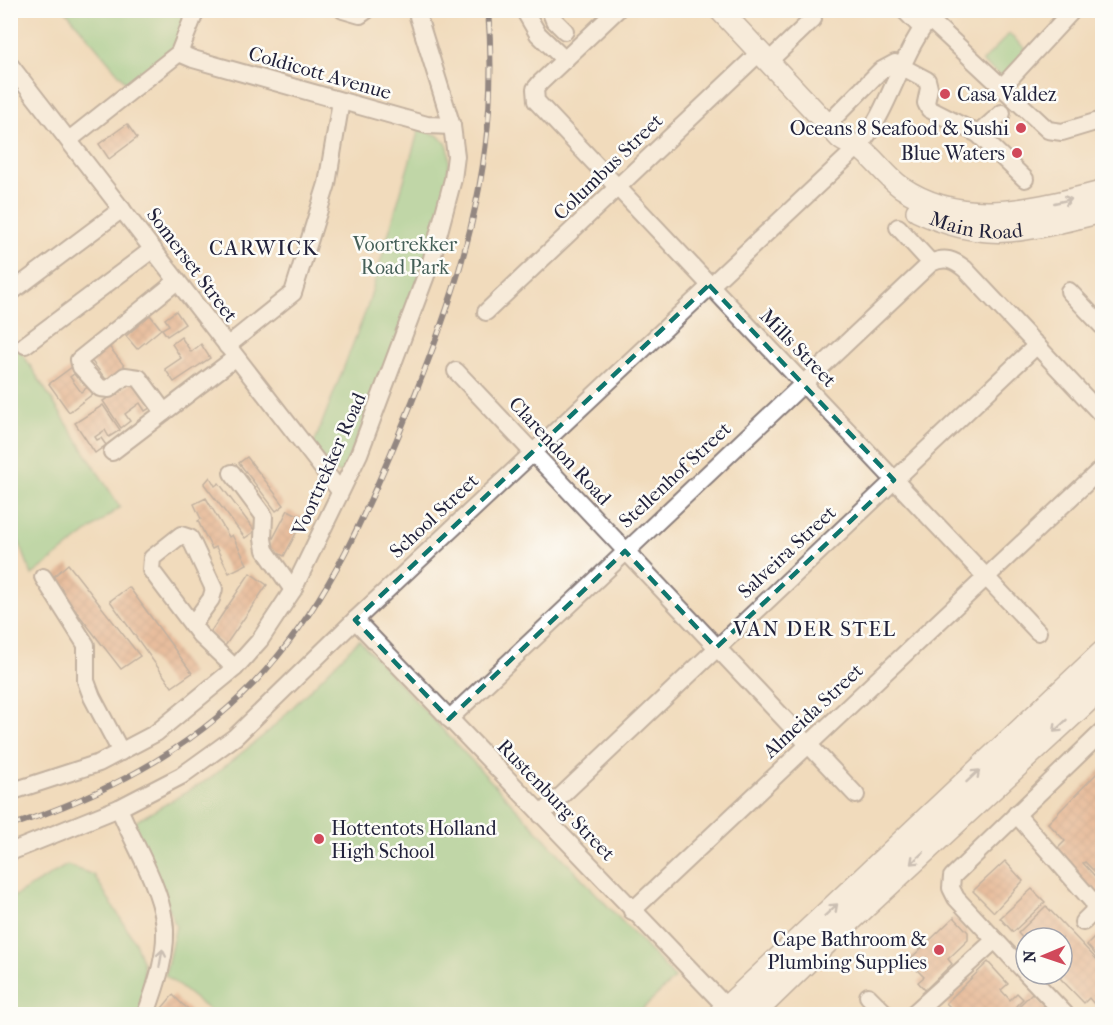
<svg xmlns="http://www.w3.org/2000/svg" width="1113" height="1025" font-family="'IM FELL French Canon',serif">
  <defs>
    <pattern id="building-cross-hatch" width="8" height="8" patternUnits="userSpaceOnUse" patternTransform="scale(1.5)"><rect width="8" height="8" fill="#de9a78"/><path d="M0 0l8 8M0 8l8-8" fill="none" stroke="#b47d64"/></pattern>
  </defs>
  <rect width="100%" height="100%" fill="#fdfcf7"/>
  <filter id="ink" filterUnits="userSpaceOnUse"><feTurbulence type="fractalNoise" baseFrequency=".0167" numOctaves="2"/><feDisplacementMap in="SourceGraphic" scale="12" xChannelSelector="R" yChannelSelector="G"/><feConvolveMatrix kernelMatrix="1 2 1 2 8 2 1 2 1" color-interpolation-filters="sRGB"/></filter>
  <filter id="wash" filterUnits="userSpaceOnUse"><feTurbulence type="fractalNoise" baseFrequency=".008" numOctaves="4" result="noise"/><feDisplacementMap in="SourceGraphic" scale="24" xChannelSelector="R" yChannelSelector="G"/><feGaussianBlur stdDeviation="1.35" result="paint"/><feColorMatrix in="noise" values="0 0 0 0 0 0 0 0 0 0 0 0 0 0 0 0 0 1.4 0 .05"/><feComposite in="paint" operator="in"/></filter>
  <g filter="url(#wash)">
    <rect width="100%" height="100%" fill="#f1dbbc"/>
    <g fill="#85d18e" stroke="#547a64" stroke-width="1.5">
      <polygon points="66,11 190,11 174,49 129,86"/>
      <polygon points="1009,34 1028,51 1001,76 982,62"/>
      <path d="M419,129L437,135L447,144C465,186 364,420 343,472L337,473L313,446L367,308Z"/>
      <polygon points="10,334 120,507 32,575 11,521"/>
      <polygon points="359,640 675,978 637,1014 214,1014 165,975 176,926 133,823 209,779 269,731"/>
      <polygon points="67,865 94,875 135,942 143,964 145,990 140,1014 11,1014 10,899"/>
    </g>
    <g id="blocks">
      <g fill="url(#building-cross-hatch)">
        <polygon points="127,124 137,138 109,159 99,144"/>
        <polygon points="176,311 185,324 167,336 162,329 169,325 165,319"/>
        <polygon points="150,315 161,329 137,349 126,336"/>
        <polygon points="181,337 191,352 201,344 210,358 174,382 165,369 181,358 172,344"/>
        <polygon points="104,340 126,368 108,382 86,354"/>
        <polygon points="76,364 83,373 77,378 74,374 70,377 81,392 89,386 94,393 69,412 49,384"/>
        <polygon points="135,380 152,407 145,411 140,403 125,414 130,421 121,428 103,401"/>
        <polygon points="103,405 120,430 109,437 105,430 95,437 97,440 101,438 106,445 95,453 75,423"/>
        <polygon points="247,457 284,505 276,511 239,463"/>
        <polygon points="210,477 215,486 219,483 255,531 245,538 204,484"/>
        <polygon points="206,498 229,537 232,535 247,564 229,573 216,547 212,549 198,521 201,519 194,504"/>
        <polygon points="288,510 304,518 284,556 268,548"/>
        <polygon points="68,564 140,656 121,669 51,579"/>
        <polygon points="250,573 267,585 225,646 209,634"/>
        <polygon points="129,587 192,673 172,687 110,601"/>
        <polygon points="1102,768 1102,879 1085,862 1083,863 1102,884 1102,904 1053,853 1065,841 1048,823"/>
        <polygon points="1005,861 1023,881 994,912 973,891"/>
        <polygon points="1032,889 1045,902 1013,932 1000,918"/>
        <polygon points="1046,906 1102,965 1102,996 1094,1004 1089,998 1084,1003 1060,978 1065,973 1062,970 1062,938 1026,938 1026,942 1018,933"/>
        <polygon points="954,917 968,932 968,940 948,959 952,964 925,990 918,982 924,977 908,961"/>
        <polygon points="1102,930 1102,962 1087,945"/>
        <polygon points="988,962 1008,984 1001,990 1010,1000 1017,993 1023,999 1016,1006 1017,1008 1032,993 1052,1014 957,1014 946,1003"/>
        <polygon points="173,995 182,1004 195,1014 157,1014"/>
      </g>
    </g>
  </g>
  <g filter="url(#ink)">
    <use href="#blocks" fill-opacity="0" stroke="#8a7e7c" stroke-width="1.5"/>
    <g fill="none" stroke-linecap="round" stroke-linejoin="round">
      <defs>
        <g id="minor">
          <polyline points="343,10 360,15 367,10"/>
          <polyline points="524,10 538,34 565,60"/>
          <polyline points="550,10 554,20 565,31"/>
          <polyline points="617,10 540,83 535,89 536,101 1038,632"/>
          <polyline points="904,10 922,28"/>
          <polyline points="929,19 1048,130 1062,132 1102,120"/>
          <polyline points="179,53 193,59 427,125 452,126"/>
          <polyline points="768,62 813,19"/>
          <polyline points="10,65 340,491"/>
          <polyline points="1002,87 1071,12"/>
          <polyline points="827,125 880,71 895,63 927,80 929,88 926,103 929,109 978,134 1025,179"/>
          <polyline points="978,134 1002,113"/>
          <polyline points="69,140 179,53 196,10"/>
          <polyline points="898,227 931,263"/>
          <polyline points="1069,291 1102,326"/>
          <polyline points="10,293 122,209"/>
          <polyline points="486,312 759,53"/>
          <polyline points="25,345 153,249"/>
          <polyline points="227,346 293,293 327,184 341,101"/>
          <polyline points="456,371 856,795"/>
          <polyline points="164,412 139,378 125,376 109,389 100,388 81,367 79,360 177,281"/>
          <polyline points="112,452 235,358"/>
          <polyline points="232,473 264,516 263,539 265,550 293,590"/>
          <polyline points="43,577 86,645 86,681 92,697 121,752"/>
          <polyline points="355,620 733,1014"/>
          <polyline points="192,625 211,599 214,589 190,538 181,535 152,558 151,570 200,635 235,668"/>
          <path d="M449,719L931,263C945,256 954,260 965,269L1102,415"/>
          <polyline points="10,792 99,763 156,733 235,668 260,640 293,590 359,454 431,262 453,179 456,156 452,126 416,10"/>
          <path d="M119,808C133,843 159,884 164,920C169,950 156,986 146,1014"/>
          <polyline points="1016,814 1093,902 1094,911 1083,922"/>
          <polyline points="541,815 1037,345"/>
          <path d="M10,852L119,808L181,776L235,737L355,620L858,147C893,107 900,49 937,10"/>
          <polyline points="632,911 1102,468"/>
          <polyline points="1026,973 956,898 951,888 952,877 1102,732"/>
          <polyline points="1027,974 1065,1014"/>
          <polyline points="868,996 886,1014"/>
          <polyline points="913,1014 995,940"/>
        </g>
        <g id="major">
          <path d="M720,10L840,138C845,143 851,143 857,146C873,156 885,176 901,187C964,230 1035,208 1102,192"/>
          <path id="s1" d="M917,211C991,246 1028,229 1102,212"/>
        </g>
        <g id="highway">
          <polyline points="721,1014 1102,654"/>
          <polyline points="752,1014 826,942 1102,686"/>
        </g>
      </defs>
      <use href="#minor" stroke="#8a7e7c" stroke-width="20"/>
      <use href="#major" stroke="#8a7e7c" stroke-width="24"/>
      <use href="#highway" stroke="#8a7e7c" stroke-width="27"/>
      <use href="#minor" stroke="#fff" stroke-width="16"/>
      <use href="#major" stroke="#fff" stroke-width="21"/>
      <use href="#highway" stroke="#fff" stroke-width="24"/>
      <defs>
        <path id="rail" d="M10,826C101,796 187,753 254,683C323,611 361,525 399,434C457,293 502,167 488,10"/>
      </defs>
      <use href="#rail" stroke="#22223b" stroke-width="6"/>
      <use href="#rail" stroke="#fdfcf7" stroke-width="4" stroke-dasharray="11" stroke-linecap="butt"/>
    </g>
    <defs><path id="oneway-shaft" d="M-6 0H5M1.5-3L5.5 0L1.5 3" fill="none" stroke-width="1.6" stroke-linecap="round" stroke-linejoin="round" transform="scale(1.5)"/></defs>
    <g stroke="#9c9ca7">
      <use href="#oneway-shaft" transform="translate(1063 201) rotate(-13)"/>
      <use href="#oneway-shaft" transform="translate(1060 726) rotate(137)"/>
      <use href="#oneway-shaft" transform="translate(973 776) rotate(-43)"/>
      <use href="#oneway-shaft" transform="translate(917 858) rotate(137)"/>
      <use href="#oneway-shaft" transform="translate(831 910) rotate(-43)"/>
      <use href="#oneway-shaft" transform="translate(161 958) rotate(-80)"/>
    </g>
  </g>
  <path d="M0 0H1113V1025H0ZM709,285L894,480L716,648L625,551L449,719L355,620Z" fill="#f1dbbc" fill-opacity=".55" fill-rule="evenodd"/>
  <path fill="none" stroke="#0f766e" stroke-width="4.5" stroke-dasharray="12 8" stroke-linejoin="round" d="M709,285L894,480L716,648L625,551L449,719L355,620Z"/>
  <g fill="#d1495b" stroke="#fdfcf7" stroke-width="2">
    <circle cx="945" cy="94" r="6"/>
    <circle cx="1021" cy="128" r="6"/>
    <circle cx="1017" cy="153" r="6"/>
    <circle cx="319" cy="839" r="6"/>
    <circle cx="939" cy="950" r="6"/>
  </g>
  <g text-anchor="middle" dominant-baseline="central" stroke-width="5" stroke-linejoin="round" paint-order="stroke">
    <g font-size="20" fill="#22223b" stroke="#fdfcf7">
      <text transform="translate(320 73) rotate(16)">Coldicott Avenue</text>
      <text transform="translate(608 167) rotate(-44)">Columbus Street</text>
      <text stroke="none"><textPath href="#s1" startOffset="62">Main Road</textPath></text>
      <text transform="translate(192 265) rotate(53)">Somerset Street</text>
      <text transform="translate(798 348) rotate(46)">Mills Street</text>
      <text transform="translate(560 451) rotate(47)">Clarendon Road</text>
      <text transform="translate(329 464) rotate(-66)">Voortrekker Road</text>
      <text transform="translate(675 475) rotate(-43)">Stellenhof Street</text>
      <text transform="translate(434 516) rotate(-43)">School Street</text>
      <text transform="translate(787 552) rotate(-43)">Salveira Street</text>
      <text transform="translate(813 711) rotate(-43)">Almeida Street</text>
      <text transform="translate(556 800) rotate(46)">Rustenburg Street</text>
    </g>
    <g font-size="20" fill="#22223b" stroke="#fdfcf7" text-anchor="end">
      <text x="957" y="94" text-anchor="start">Casa Valdez</text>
      <text x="1009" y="128">Oceans 8 Seafood &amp; Sushi</text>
      <text x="1005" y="153">Blue Waters</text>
      <text x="331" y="828" text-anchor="start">Hottentots Holland<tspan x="331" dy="23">High School</tspan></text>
      <text x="927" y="939">Cape Bathroom &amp;<tspan x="927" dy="23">Plumbing Supplies</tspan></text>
    </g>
    <g font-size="20" fill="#455f58" stroke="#fdfcf7">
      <text x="405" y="244">Voortrekker<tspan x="405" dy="23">Road Park</tspan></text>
    </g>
    <g font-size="21" letter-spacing="1.5" fill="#22223b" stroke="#fdfcf7">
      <text x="264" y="248">CARWICK</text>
      <text x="815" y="629">VAN DER STEL</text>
    </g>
  </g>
  <rect width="1113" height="1025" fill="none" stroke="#fdfcf7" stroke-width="36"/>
  <g transform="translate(1044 956) rotate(268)"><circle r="28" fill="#fdfcf7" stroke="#a5a5ac" stroke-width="1.5"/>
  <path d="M0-4.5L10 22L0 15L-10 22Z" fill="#d1495b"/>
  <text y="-9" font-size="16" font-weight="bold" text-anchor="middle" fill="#22223b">N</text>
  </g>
</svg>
